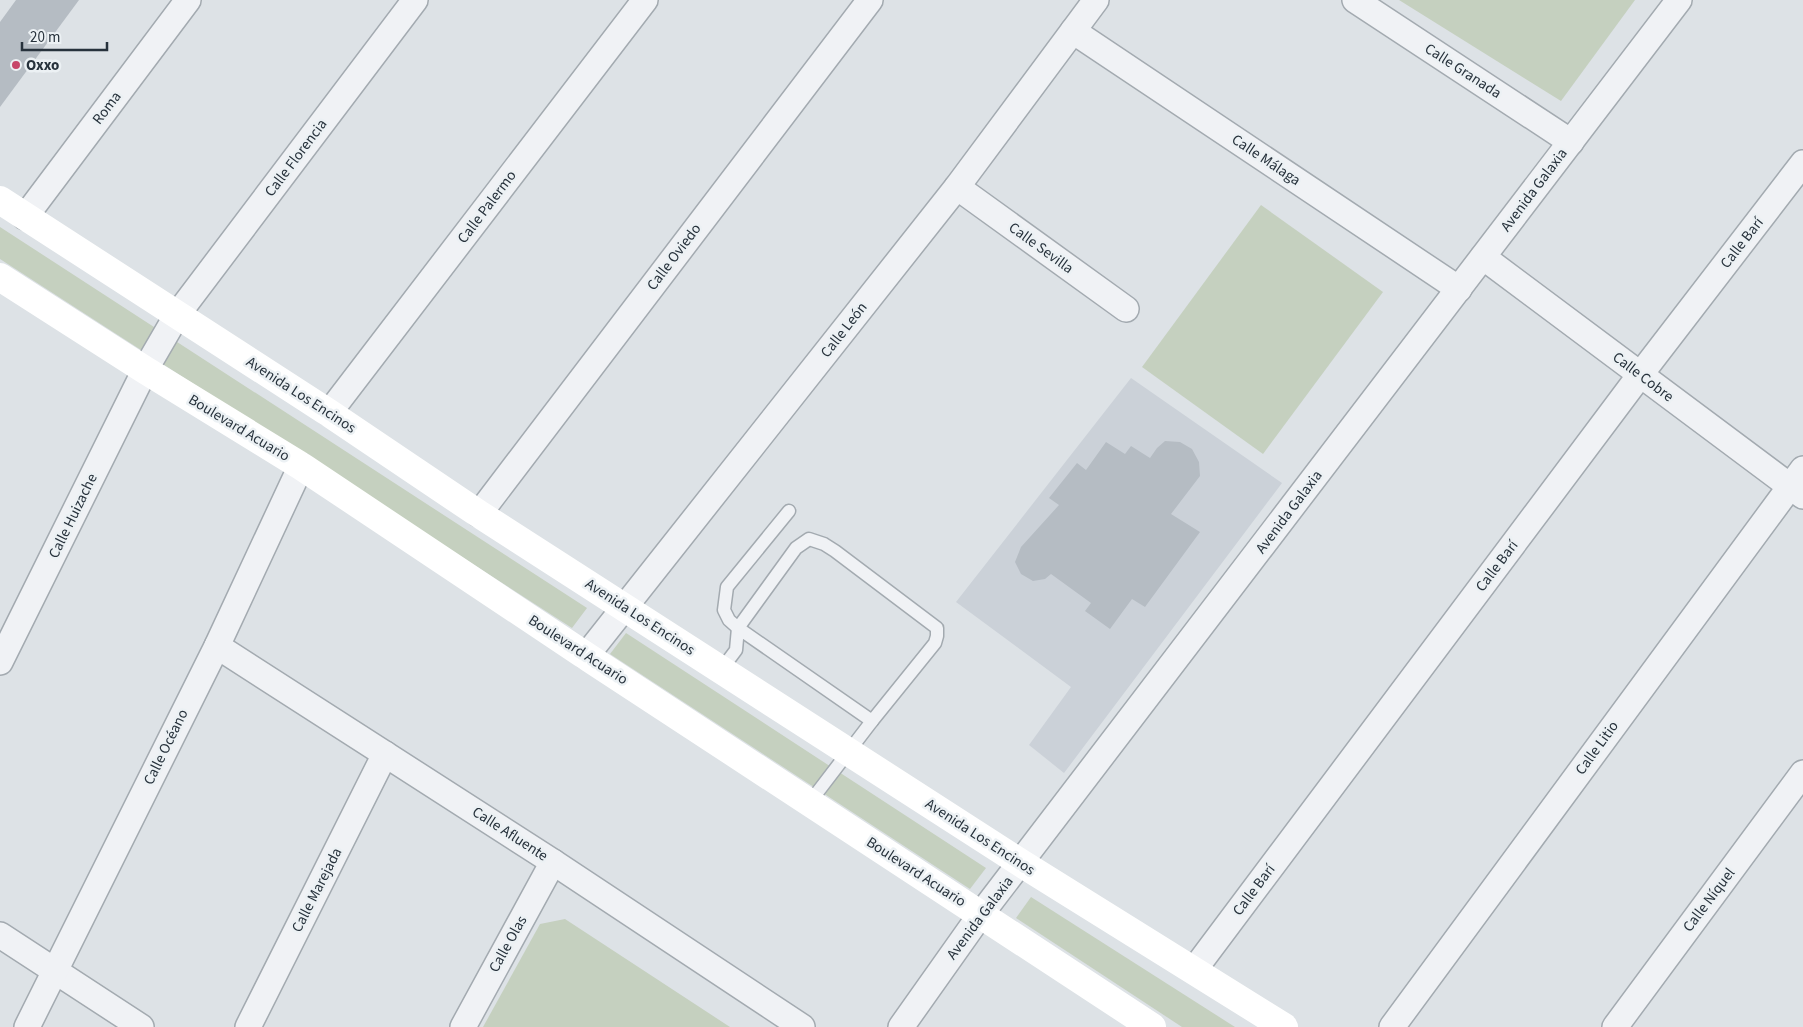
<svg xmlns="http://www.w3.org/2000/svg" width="1803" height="1027" font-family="'Source Sans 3',sans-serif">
  <rect width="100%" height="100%" fill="#dde2e6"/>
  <polygon fill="#cbd1d8" points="1131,378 1282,483 1064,773 1029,745 1071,687 956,602"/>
  <g fill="#c5d0bf">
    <polygon points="1399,0 1635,0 1561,101"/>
    <polygon points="1261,205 1383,292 1263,454 1142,367"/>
    <polygon points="0,227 587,608 572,628 0,259"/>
    <polygon points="626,633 986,868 970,889 610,654"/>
    <polygon points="1031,897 1235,1027 1182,1027 1016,918"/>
    <polygon points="565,919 730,1027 483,1027 540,924"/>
  </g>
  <g fill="#b5bcc3">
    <polygon points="16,0 79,0 0,107 0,22"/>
    <polygon points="1165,441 1180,442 1192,449 1199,462 1200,476 1171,514 1200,532 1145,607 1132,599 1110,629 1085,611 1091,603 1051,574 1045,579 1033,581 1021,574 1015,562 1021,547 1059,505 1049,498 1077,463 1086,470 1106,442 1125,454 1131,446 1150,458 1157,448"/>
  </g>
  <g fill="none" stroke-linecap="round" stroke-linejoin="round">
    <defs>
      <g id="lane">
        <polyline points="789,511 727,587 724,610 729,620 738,628 872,721"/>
        <polyline points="721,670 736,650 738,628 796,548 809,539 824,544 835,551 937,628 937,636 935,643 872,721 810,802"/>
      </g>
      <g id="street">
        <polyline points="1355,0 1571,142"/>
        <polyline points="1073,31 1459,289"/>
        <polyline points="957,187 1126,309"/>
        <polyline points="25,217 188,0"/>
        <polyline points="1483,257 1803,496"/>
        <polyline points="329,413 645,0"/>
        <polyline points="479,514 870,0"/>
        <polyline points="217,646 553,862 802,1027"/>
        <polyline points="586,656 957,187 1096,0"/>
        <polyline points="0,662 145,370 177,315 415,0"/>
        <polyline points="0,935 141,1027"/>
        <polyline points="1194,970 1640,375 1803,163"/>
        <polyline points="27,1027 217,646 301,466"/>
        <polyline points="248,1027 385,754"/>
        <polyline points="463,1027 553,862"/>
        <polyline points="901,1027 981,914 1679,0"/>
        <polyline points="1392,1027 1803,469"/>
        <polyline points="1615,1027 1803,773"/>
      </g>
    </defs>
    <use href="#lane" stroke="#a3aab0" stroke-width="15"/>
    <use href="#street" stroke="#a3aab0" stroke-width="28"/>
    <use href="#lane" stroke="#f0f2f5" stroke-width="12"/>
    <use href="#street" stroke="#f0f2f5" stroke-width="25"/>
    <g stroke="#fff" stroke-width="28">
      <polyline points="0,200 329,413 479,514 1021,863 1284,1027"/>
      <polyline points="0,277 145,370 301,466 586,656 1152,1027"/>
    </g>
  </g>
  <circle fill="#c7476a" stroke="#ecf1f4" stroke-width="2" cx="16" cy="65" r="5"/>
  <g text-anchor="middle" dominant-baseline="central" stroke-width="5" stroke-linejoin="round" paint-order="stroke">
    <g font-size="15" font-weight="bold" fill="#27323c" stroke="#ecf1f4" text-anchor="start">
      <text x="26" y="65">Oxxo</text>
    </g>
    <g font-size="15" fill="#27323c" stroke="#ecf1f4">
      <text transform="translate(1463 71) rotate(33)">Calle Granada</text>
      <text transform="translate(107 108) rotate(-53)">Roma</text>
      <text transform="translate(296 158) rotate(-53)">Calle Florencia</text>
      <text transform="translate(1266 160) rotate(34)">Calle Málaga</text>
      <text transform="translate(1534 190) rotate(-53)">Avenida Galaxia</text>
      <text transform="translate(487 207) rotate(-53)">Calle Palermo</text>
      <text transform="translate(1742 243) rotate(-52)">Calle Barí</text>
      <text transform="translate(1041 248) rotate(36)">Calle Sevilla</text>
      <text transform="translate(674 257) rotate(-53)">Calle Oviedo</text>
      <text transform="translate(844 330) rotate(-52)">Calle León</text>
      <text transform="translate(1643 377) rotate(37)">Calle Cobre</text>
      <text transform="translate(301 395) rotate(33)">Avenida Los Encinos</text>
      <text transform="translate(239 428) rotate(31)">Boulevard Acuario</text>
      <text transform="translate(1289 512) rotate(-53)">Avenida Galaxia</text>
      <text transform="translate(73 516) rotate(-64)">Calle Huizache</text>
      <text transform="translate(1497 566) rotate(-53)">Calle Barí</text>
      <text transform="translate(640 617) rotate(33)">Avenida Los Encinos</text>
      <text transform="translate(578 650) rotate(33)">Boulevard Acuario</text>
      <text transform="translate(166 747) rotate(-64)">Calle Océano</text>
      <text transform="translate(1597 748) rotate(-54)">Calle Litio</text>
      <text transform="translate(510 834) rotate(33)">Calle Afluente</text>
      <text transform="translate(980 837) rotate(33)">Avenida Los Encinos</text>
      <text transform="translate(916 872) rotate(33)">Boulevard Acuario</text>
      <text transform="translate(317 890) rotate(-63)">Calle Marejada</text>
      <text transform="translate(1254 890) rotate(-53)">Calle Barí</text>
      <text transform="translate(1709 900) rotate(-53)">Calle Níquel</text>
      <text transform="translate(980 918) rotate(-53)">Avenida Galaxia</text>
      <text transform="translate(508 944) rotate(-61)">Calle Olas</text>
    </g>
  </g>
  <path d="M22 42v8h85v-8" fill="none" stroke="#27323c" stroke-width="2.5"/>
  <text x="30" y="42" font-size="15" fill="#27323c" stroke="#ecf1f4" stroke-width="4" paint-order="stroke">20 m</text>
</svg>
